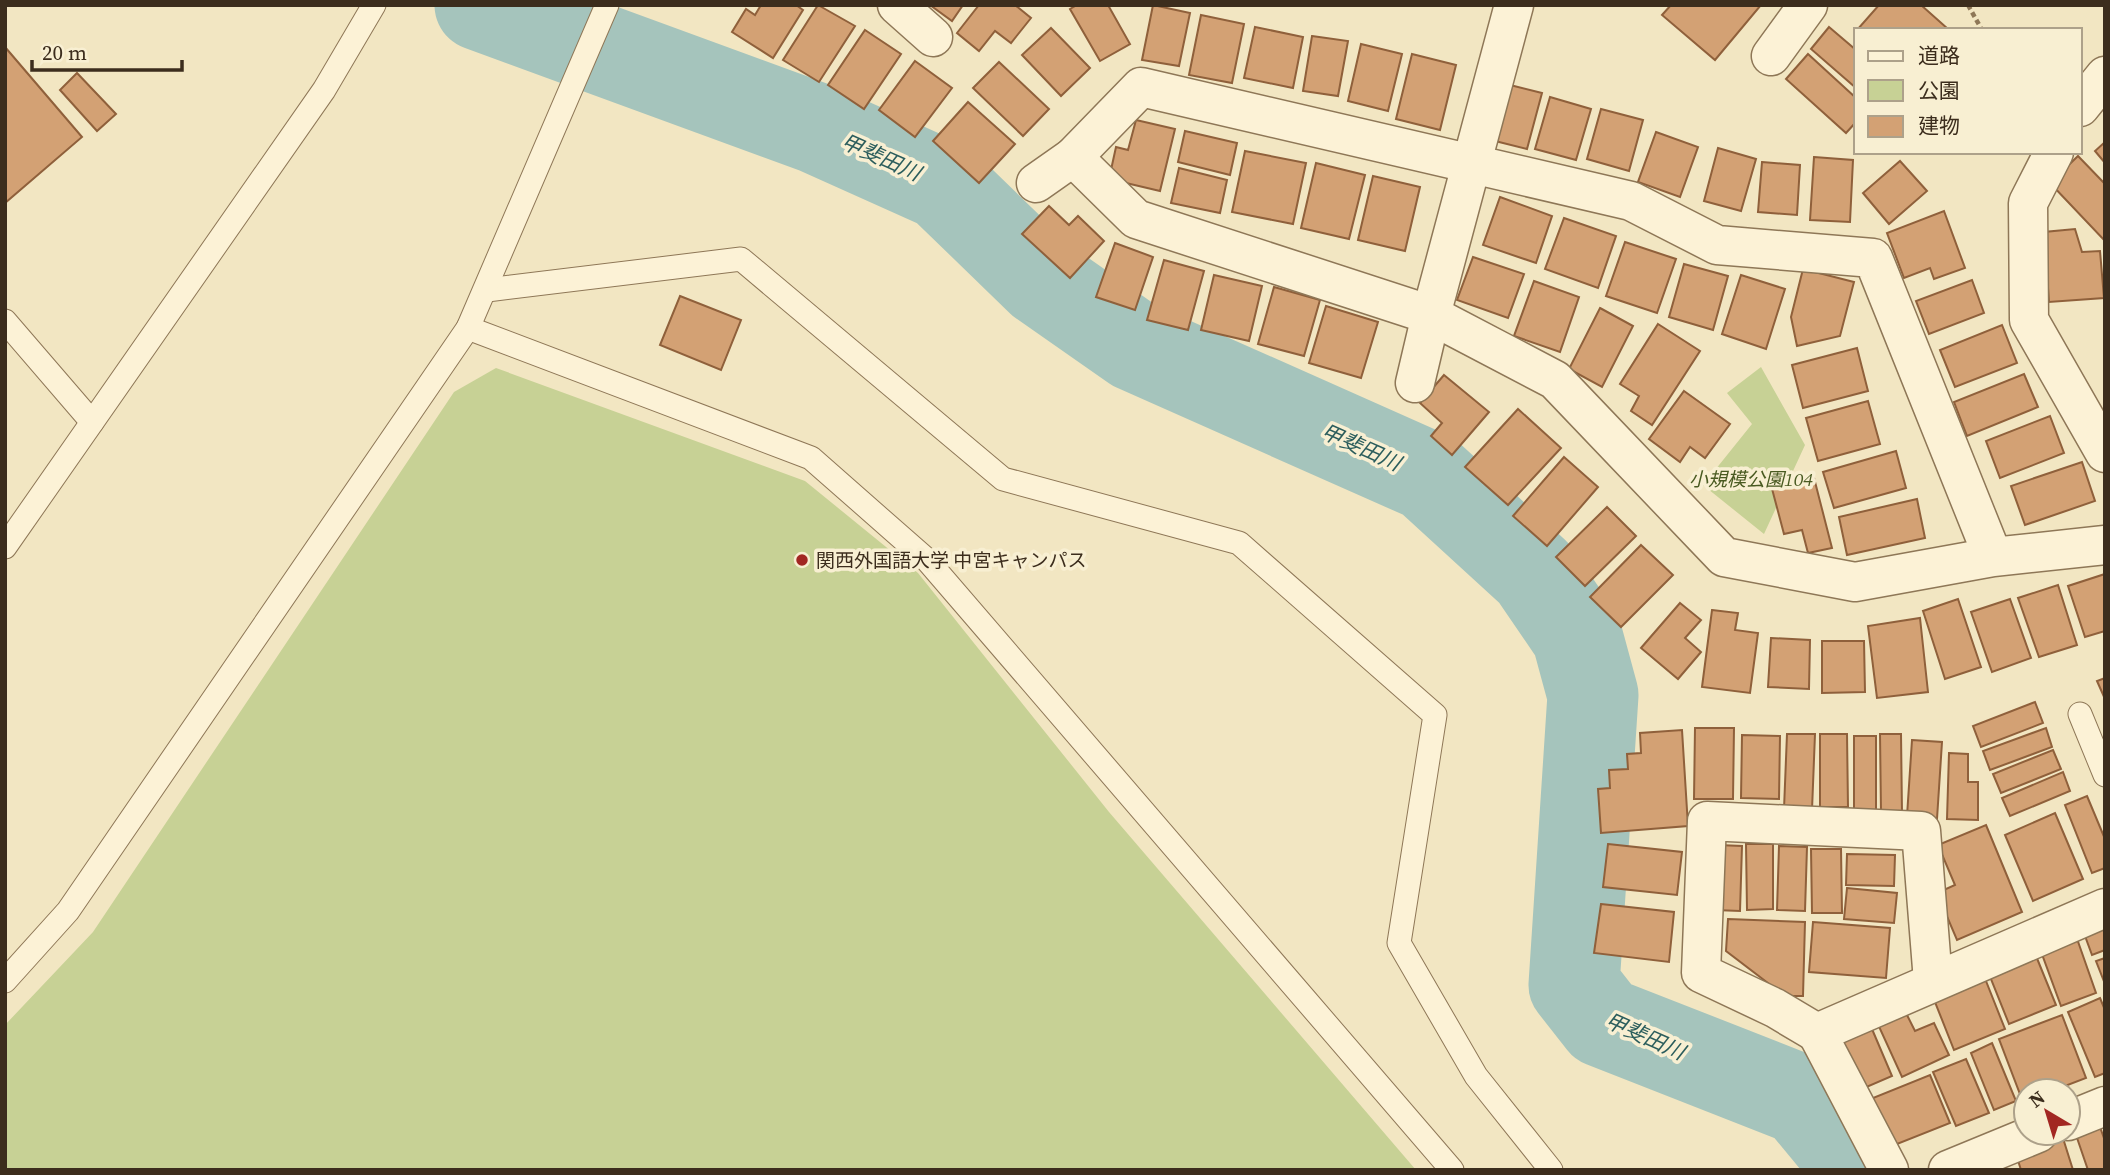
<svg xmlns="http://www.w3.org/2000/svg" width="2110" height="1175" font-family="'Source Serif 4','Noto Sans JP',serif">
  <rect width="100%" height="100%" fill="#f2e6c2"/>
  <g fill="#c7d195">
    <polygon points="1761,367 1805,445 1764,534 1703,485 1752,424 1727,393"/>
    <polygon points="496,368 805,481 918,573 1109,812 1416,1170 5,1170 5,1025 93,932 454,392"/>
  </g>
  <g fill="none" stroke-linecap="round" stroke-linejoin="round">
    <polyline stroke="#a5c4bc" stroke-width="91" points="480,5 816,128 943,185 1042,281 1135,346 1428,476 1534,573 1577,636 1593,695 1574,985 1603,1022 1802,1100 1860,1170"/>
  </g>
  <g fill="#d3a174" stroke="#8f603b" stroke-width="2">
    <polygon points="761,5 796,5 803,10 773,58 732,32 746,9 755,15"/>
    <polygon points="818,5 855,26 819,82 783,60"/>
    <polygon points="930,5 963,5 952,21"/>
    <polygon points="979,5 1015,5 1031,18 1011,43 995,31 979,51 957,33"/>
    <polygon points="1077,5 1108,5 1130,44 1100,61 1070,9"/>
    <polygon points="1153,5 1190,13 1179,66 1142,60"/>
    <polygon points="1671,5 1761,5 1715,60 1662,15"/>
    <polygon points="1879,5 1921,5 1948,29 1857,30"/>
    <polygon points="1201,15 1244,24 1232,83 1189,75"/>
    <polygon points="1255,27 1303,37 1293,88 1244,78"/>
    <polygon points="1829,27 1856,50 1856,88 1811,49"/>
    <polygon points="1051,28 1090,68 1061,96 1022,55"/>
    <polygon points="865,30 901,54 864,109 828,85"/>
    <polygon points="1312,36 1348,41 1338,96 1303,91"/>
    <polygon points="1361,44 1402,54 1388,111 1348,101"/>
    <polygon points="5,47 82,137 5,203"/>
    <polygon points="1412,54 1456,65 1440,130 1396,119"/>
    <polygon points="1808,54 1856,98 1856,122 1846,133 1786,79"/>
    <polygon points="915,61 952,88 915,137 879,110"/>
    <polygon points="999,62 1049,109 1023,136 973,88"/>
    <polygon points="77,73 116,114 97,131 60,90"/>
    <polygon points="1510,85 1542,93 1527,149 1495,141"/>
    <polygon points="1550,97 1591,109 1576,160 1535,149"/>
    <polygon points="968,102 1015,144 979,183 933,141"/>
    <polygon points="1601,109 1643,120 1629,171 1587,159"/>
    <polygon points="1136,120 1175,129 1160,191 1109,179 1116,147 1128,150"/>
    <polygon points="1185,131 1237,143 1230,175 1178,162"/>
    <polygon points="1656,132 1698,147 1680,197 1638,182"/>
    <polygon points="2105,142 2105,163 2095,151"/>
    <polygon points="1718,148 1756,159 1741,211 1704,201"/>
    <polygon points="1245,151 1306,163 1293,224 1232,212"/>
    <polygon points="2078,156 2105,184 2105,241 2050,183"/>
    <polygon points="1814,157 1853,160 1850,222 1810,220"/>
    <polygon points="1900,161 1927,191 1889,224 1863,193"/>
    <polygon points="1762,162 1800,165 1797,215 1758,212"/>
    <polygon points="1316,163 1365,175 1349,239 1301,228"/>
    <polygon points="1179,168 1227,180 1220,213 1171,203"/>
    <polygon points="1373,176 1420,187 1405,251 1358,240"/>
    <polygon points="1500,197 1552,216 1536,263 1483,245"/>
    <polygon points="1049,206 1069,225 1078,216 1104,241 1070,278 1022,234"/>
    <polygon points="1944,211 1965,268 1934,279 1930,268 1904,278 1887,233"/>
    <polygon points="1564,218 1616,236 1598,288 1545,269"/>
    <polygon points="2075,229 2082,252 2100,251 2104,298 2049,302 2044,232"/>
    <polygon points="1625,242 1676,259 1657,313 1606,296"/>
    <polygon points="1115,243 1153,257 1135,310 1096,297"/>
    <polygon points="1473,257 1524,274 1508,318 1457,300"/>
    <polygon points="1164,260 1204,271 1188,330 1147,320"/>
    <polygon points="1684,264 1728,276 1713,330 1669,317"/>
    <polygon points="1803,269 1854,282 1840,336 1797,346 1791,317"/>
    <polygon points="1214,275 1262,286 1249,341 1201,330"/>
    <polygon points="1741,275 1785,289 1766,349 1722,334"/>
    <polygon points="1972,280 1984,313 1929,334 1916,301"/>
    <polygon points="1534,281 1579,297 1560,352 1514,336"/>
    <polygon points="1274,287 1320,300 1304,356 1258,344"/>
    <polygon points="680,296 741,320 721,370 660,345"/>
    <polygon points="1326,306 1378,322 1361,378 1309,363"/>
    <polygon points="1600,308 1633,326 1602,387 1569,369"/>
    <polygon points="1658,324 1700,351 1652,425 1631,411 1639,396 1620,384"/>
    <polygon points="2002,325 2017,363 1955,387 1940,350"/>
    <polygon points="1857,348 1868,391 1803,408 1792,365"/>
    <polygon points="2024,374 2038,407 1967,436 1954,402"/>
    <polygon points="1444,375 1489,412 1452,455 1431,436 1442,423 1420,403"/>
    <polygon points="1684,391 1730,424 1705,458 1690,447 1680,462 1649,439"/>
    <polygon points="1868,401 1880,444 1818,461 1806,418"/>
    <polygon points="1518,409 1561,448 1508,505 1465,467"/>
    <polygon points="2050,416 2064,453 2000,478 1986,441"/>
    <polygon points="1896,451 1906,488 1834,508 1823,472"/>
    <polygon points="1564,457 1598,487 1547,546 1513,516"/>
    <polygon points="2082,462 2095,501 2025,525 2011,486"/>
    <polygon points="1813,474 1832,548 1808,553 1802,530 1784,534 1771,485"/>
    <polygon points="1917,499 1925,538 1847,555 1839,517"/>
    <polygon points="1607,507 1636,536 1585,586 1556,557"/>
    <polygon points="1641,545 1673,575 1621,627 1590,597"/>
    <polygon points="2105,574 2105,631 2085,637 2068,586"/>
    <polygon points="2058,585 2077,645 2039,657 2018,598"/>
    <polygon points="1958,599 1981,667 1945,679 1923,611"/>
    <polygon points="2010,599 2031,658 1992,672 1971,612"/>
    <polygon points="1680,603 1701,620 1685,638 1701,652 1678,679 1641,648"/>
    <polygon points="1712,610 1738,613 1735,630 1758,633 1750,693 1702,687"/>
    <polygon points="1920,618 1928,692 1877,698 1868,626"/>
    <polygon points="1771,638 1810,640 1809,689 1768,687"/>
    <polygon points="1822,641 1864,641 1865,692 1822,693"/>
    <polygon points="2105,678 2105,699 2097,681"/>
    <polygon points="2035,702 2043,723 1981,747 1973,726"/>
    <polygon points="1695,728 1734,728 1733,799 1694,799"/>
    <polygon points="2046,728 2052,747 1990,770 1983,751"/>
    <polygon points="1682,730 1688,826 1601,833 1598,789 1610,788 1609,770 1628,769 1627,754 1641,753 1640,733"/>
    <polygon points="1787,734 1815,734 1812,810 1784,809"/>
    <polygon points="1820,734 1847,734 1848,807 1820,807"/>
    <polygon points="1880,734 1901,734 1902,813 1881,813"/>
    <polygon points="1742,735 1780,736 1779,799 1741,798"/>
    <rect x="1854" y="736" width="22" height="77"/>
    <polygon points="1912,740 1942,742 1937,819 1907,816"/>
    <polygon points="2053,750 2061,769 2001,793 1993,774"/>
    <polygon points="1949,753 1968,754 1968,782 1978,782 1978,820 1947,819"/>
    <polygon points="2063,772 2070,791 2010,816 2002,798"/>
    <polygon points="2087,796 2105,839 2105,868 2092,873 2065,805"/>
    <polygon points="2055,813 2083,879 2033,901 2005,835"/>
    <polygon points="1986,825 2022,912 1957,940 1937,893 1955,885 1938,845"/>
    <polygon points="1608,844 1682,852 1677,895 1603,887"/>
    <polygon points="1746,844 1773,844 1773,909 1747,910"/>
    <polygon points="1718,845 1742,846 1740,911 1715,910"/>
    <polygon points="1779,846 1807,847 1805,911 1777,910"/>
    <polygon points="1811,849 1841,849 1842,913 1812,913"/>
    <polygon points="1847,854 1895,855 1894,886 1846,885"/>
    <polygon points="1847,888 1897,893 1894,923 1844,919"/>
    <polygon points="1601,904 1674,912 1669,962 1594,953"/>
    <polygon points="2105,916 2105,950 2092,955 2081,925"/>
    <polygon points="1728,919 1805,922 1803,996 1785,996 1726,951"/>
    <polygon points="1813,922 1890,928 1886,978 1809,972"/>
    <polygon points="2075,933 2096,993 2061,1006 2039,946"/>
    <polygon points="2034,951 2056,1005 2009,1024 1987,969"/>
    <polygon points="2105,958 2105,984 2096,961"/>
    <polygon points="1984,976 2005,1029 1954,1050 1933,997"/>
    <polygon points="2100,998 2105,1010 2105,1073 2095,1077 2068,1012"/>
    <polygon points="1903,1007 1915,1031 1934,1023 1949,1055 1902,1077 1876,1020"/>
    <polygon points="2062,1015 2086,1078 2052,1091 2026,1091 2026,1101 2023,1102 1999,1039"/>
    <polygon points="1869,1022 1892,1076 1855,1092 1831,1037"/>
    <polygon points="1992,1043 2016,1101 1994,1110 1971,1053"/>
    <polygon points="1966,1059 1989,1113 1956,1126 1933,1072"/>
    <polygon points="1930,1075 1950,1123 1887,1148 1868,1100"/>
    <polygon points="2100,1127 2105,1141 2105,1170 2088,1170 2076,1135"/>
    <polygon points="2062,1135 2073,1170 2021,1170 2015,1151"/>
  </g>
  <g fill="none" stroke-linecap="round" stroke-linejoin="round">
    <defs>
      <g id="service">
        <polyline points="487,290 741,259 1003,479 1239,543 1435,715 1399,943 1476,1076 1551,1170"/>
        <polyline points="5,321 92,422"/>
        <polyline points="468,328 811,458 927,560 1452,1170"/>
        <polyline points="5,547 324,90 374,5"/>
        <polyline points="2080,714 2105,775"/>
        <polyline points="5,981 68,911 468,328 607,5"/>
      </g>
      <g id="minor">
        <polyline points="897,5 933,37"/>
        <polyline points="1771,56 1808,5"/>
        <polyline points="2080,107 2105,76"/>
        <polyline points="2054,152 2028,203 2029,320 2105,453"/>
        <polyline points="1036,183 1073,157"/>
        <polyline points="1415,383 1431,315 1514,5"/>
        <polyline points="1993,557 1873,258 1717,245 1631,201 1141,87 1073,157 1136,219 1431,315 1555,380 1724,557 1855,582 1993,557 2105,545"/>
        <polyline points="1817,1033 1775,1008 1701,973 1707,821 1921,831 1933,981"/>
        <polyline points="2068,1121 2105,1106"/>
        <polyline points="1889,1170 1817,1033 2105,908"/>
        <polyline points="1948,1170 2038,1133"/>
      </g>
    </defs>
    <use href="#service" stroke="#8e7757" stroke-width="25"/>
    <use href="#minor" stroke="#8e7757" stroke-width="41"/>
    <polyline stroke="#8e7757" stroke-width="4.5" stroke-dasharray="5 3.5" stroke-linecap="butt" points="1968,5 1982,30"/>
    <use href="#service" stroke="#fcf2d6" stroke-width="23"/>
    <use href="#minor" stroke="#fcf2d6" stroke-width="38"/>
  </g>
  <circle fill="#a22722" stroke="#f8efd2" stroke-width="2.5" cx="802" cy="560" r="7"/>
  <g text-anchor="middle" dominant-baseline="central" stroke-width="7" stroke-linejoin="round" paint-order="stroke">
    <g font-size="19" font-style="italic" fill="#495a21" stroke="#f8efd2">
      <text x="1751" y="479">小規模公園104</text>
    </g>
    <g font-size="19" fill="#3c2d1d" stroke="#f8efd2" text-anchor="start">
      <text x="816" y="560">関西外国語大学 中宮キャンパス</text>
    </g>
    <g font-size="21" font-style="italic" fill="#2b5d5c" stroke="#f8efd2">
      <text transform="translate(881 157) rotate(24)">甲斐田川</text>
      <text transform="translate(1361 447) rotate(24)">甲斐田川</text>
      <text transform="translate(1645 1036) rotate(24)">甲斐田川</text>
    </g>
  </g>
  <rect width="2110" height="1175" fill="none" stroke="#3c2d1d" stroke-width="14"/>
  <rect x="1854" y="28" width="228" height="126" fill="#f8efd2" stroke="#ada18a" stroke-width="2"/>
  <rect x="1868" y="51" width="35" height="10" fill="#fcf2d6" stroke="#ada18a" stroke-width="2"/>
  <text x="1918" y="63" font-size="21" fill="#3c2d1d">道路</text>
  <rect x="1868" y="80" width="35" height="21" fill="#c7d195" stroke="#ada18a" stroke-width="2"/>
  <text x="1918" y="98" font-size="21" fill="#3c2d1d">公園</text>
  <rect x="1868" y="116" width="35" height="21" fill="#d3a174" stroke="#ada18a" stroke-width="2"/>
  <text x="1918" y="133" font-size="21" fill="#3c2d1d">建物</text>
  <g transform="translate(2047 1112) rotate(322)"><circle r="33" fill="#f8efd2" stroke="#ada18a" stroke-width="2"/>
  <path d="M0-5L12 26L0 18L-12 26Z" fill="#a22722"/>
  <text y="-10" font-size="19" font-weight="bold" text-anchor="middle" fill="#3c2d1d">N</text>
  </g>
  <path d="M32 60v10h150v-10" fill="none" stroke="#3c2d1d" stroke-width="3.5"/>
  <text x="42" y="60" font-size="21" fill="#3c2d1d" stroke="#f8efd2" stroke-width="5" paint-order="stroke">20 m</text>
</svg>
